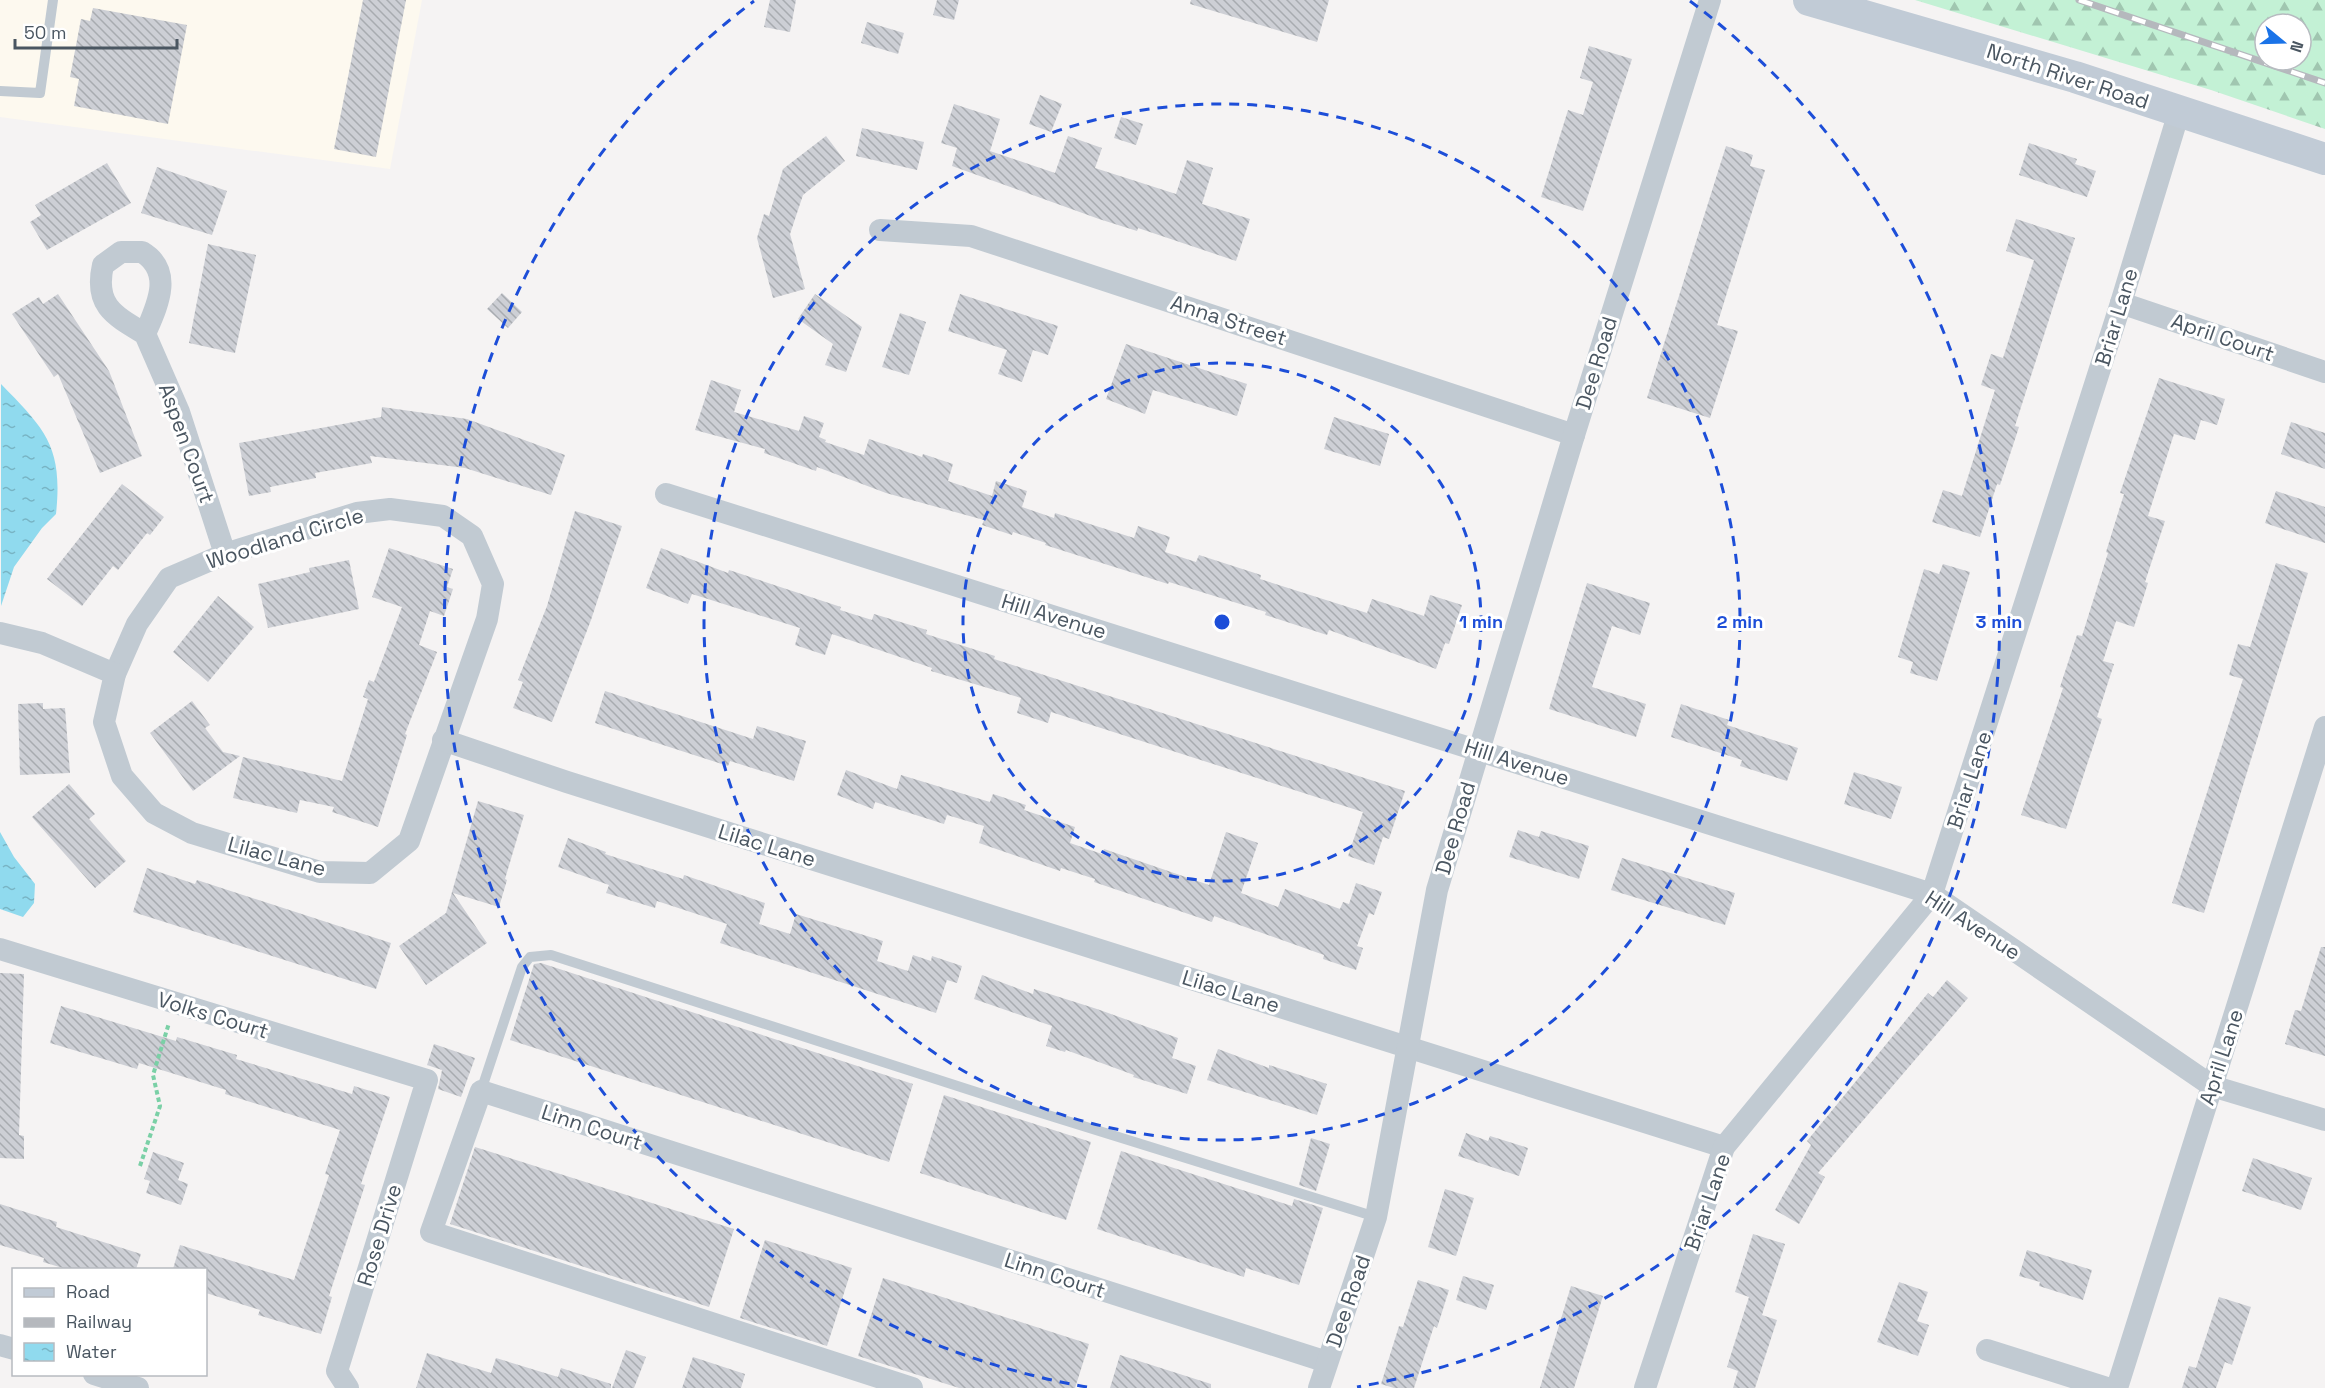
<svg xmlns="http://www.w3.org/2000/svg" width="2325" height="1388" font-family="'Space Grotesk',sans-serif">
  <defs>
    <pattern id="forest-firs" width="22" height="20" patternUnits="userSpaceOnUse" patternTransform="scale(1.5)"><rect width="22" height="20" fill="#c3f1d5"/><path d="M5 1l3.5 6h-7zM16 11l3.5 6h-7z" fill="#a0c6b0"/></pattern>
    <pattern id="water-ripples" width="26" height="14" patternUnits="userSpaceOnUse" patternTransform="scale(1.5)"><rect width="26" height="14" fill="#90daee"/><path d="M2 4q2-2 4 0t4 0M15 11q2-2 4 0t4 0" fill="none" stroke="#78b4c4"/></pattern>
    <pattern id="building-back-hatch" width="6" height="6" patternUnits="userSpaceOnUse" patternTransform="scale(1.5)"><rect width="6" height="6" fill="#cdcfd5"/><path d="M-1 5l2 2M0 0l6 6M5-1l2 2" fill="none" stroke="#a8abb0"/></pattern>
  </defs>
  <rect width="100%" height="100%" fill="#f5f3f3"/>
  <polygon fill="#fdf9ef" points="0,0 422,0 390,169 0,117"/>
  <path fill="url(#forest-firs)" fill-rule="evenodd" d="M1915,0H2325V129L2211,90ZM2265,24H2301V60H2265Z"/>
  <g fill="url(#water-ripples)">
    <path d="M1,384C46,430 63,447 56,514L42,528L14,567L1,606Z"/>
    <polygon points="0,832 14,857 35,884 34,903 23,917 0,909"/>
  </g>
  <g fill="url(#building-back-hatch)">
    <polygon points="363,0 406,0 376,157 334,149"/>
    <polygon points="770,0 796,0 790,32 764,27"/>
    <polygon points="937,0 959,0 954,20 933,15"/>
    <polygon points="1191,0 1329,0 1317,42 1190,4"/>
    <polygon points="93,8 187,25 168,124 74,106 79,79 70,77 81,19 90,21"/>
    <polygon points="867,22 904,33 898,54 861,43"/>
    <polygon points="1589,46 1632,59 1583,211 1541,197 1568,110 1583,115 1593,82 1580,78"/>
    <polygon points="1040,95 1062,104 1051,132 1029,124"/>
    <polygon points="954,104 1000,119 990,151 1055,173 1068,136 1102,148 1095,168 1176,194 1187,160 1213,168 1202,204 1250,219 1236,261 1138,228 1137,231 1099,219 952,166 957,148 941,143"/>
    <polygon points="1121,117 1143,124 1136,145 1114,138"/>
    <polygon points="862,128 924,142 917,170 856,156"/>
    <polygon points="826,136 845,161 803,195 790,234 805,289 773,298 757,238 764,214 769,216 783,169"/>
    <polygon points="2029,143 2077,159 2075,164 2096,171 2087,197 2019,175"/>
    <polygon points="1726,146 1753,155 1750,166 1765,170 1717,325 1738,331 1710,418 1647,398"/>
    <polygon points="107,163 131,203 47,250 30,222 41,215 35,205"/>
    <polygon points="157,167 227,191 212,235 141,213"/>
    <polygon points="2016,219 2075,238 2015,426 2019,427 2000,485 1997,484 1980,537 1932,522 1943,490 1962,496 1995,390 1981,385 1991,354 2003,358 2034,260 2006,251"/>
    <polygon points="208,244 256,255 235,353 189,343"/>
    <polygon points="502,293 522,312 508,328 487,309"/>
    <polygon points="58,294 109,371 142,456 100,473 58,374 54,377 12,314 39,297 43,304"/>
    <polygon points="815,294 862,327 846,372 825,365 833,344 798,319"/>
    <polygon points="960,294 1058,326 1048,355 1033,350 1022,382 998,374 1007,350 948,331"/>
    <polygon points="900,313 926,322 909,375 882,367"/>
    <polygon points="1126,344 1247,384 1237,416 1153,390 1145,414 1106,399"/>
    <polygon points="2159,378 2225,399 2217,425 2201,420 2195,440 2174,434 2148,516 2165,521 2145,582 2148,583 2134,627 2116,621 2103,661 2114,664 2097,717 2102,719 2066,829 2021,815 2063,688 2060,687 2077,635 2082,636 2108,553 2106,552 2124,494 2120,493"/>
    <polygon points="711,380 741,390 734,412 799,431 804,416 824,423 819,437 826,440 825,442 864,455 869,439 922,457 923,454 953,464 948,481 992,496 996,481 1027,491 1022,507 1054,518 1055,513 1134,538 1138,526 1170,537 1165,552 1196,562 1199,555 1261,575 1260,579 1367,613 1372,599 1424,616 1430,595 1462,605 1449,644 1445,643 1436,669 1329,630 1327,635 1265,615 1266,612 1169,582 1168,584 1045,545 1046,543 1013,532 1012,535 982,525 984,520 886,493 817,467 816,471 764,453 765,449 695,430"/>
    <polygon points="382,407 467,419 565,455 551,495 465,468 370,456 372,463 315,473 316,478 270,487 271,492 249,496 239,443 381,417"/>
    <polygon points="1334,417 1389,434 1380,466 1324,449"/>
    <polygon points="2291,422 2325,433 2325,469 2281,454"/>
    <polygon points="122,484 164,517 150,535 147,533 118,570 113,566 82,606 47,579"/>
    <polygon points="2276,491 2325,507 2325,543 2265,523"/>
    <polygon points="575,511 622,526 591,620 552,722 513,708 523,682 518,680 547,606"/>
    <polygon points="389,548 453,569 447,587 453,589 444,616 430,611 419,645 437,652 405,734 407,735 378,827 332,812 334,807 300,800 297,813 233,798 243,757 342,781 368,699 363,697 369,680 374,682 402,607 372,597"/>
    <polygon points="661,548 728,573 729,570 841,607 840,610 872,620 874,614 927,630 926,634 995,656 994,659 1405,791 1389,839 1383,837 1374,865 1348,856 1363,812 1051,712 1048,723 1017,713 1021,698 931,671 932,668 832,634 825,655 795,645 800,628 692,594 688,604 646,588"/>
    <polygon points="349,560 359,609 268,628 258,584 310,572 309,568"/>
    <polygon points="2276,563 2308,573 2204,913 2172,903 2243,679 2229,675 2238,644 2250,647"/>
    <polygon points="1943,564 1970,572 1937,681 1910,673 1913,662 1898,657 1924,569 1939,574"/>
    <polygon points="1587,583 1650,603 1640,635 1612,626 1592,687 1646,704 1636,737 1549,709"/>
    <polygon points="218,596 254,627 208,682 173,652"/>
    <polygon points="605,691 753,739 757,726 806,741 794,781 730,761 728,766 595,723"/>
    <polygon points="192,701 210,725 205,728 223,752 240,756 193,791 150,733"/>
    <polygon points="43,703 43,709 65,708 70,773 20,775 18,704"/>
    <polygon points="1681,704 1729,720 1727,725 1798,748 1787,781 1740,766 1742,760 1671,737"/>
    <polygon points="846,770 897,789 901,775 990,802 993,794 1026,805 1024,810 1075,827 1070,843 1102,854 1104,849 1209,885 1226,832 1258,843 1241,893 1278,907 1285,889 1340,909 1343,902 1349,904 1356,883 1382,892 1374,915 1369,913 1357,946 1363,948 1356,970 1323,959 1324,955 1214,916 1212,922 1094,882 1095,879 1061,868 1060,871 979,843 984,826 947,815 944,824 875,802 873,809 837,795"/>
    <polygon points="1854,772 1902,787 1891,819 1844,804"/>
    <polygon points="69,784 95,814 89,819 126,861 95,888 32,817"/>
    <polygon points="478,801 524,815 505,879 507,880 499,907 453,893 487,943 426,985 399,946 446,913"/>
    <polygon points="1518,830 1539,837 1541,831 1589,846 1579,879 1509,857"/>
    <polygon points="568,838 606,852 605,854 683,879 684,875 765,903 759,924 790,934 796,914 883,941 877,961 908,971 913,955 931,961 932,956 962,966 957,983 947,980 936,1013 720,943 727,924 657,901 655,908 606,893 609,885 558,867"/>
    <polygon points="1622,858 1735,893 1725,925 1611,890"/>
    <polygon points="147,868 195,884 197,880 391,943 376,989 133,912"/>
    <polygon points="2321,947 2325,947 2325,1056 2285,1044 2295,1010 2301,1011"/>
    <polygon points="541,963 913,1084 889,1162 510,1040 534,964"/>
    <polygon points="0,973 24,974 19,1135 24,1136 24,1159 0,1158"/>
    <polygon points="982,975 1033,994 1034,989 1097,1009 1178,1038 1172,1058 1196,1066 1187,1094 1133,1077 1134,1075 1066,1050 1065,1052 1046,1046 1052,1026 974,999"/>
    <polygon points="1947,980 1968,998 1818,1173 1825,1177 1799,1224 1775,1210 1811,1145 1807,1141 1928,993 1933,997"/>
    <polygon points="61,1006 176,1041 177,1037 237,1055 236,1059 352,1094 354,1086 390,1097 361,1184 365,1185 329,1296 332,1297 321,1334 258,1315 260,1310 206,1293 206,1269 173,1269 180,1245 294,1280 329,1175 325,1174 340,1130 225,1094 226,1090 139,1063 137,1069 50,1043"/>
    <polygon points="434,1044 475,1058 461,1097 438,1089 442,1070 427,1065"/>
    <polygon points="1218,1049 1269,1068 1269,1065 1327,1084 1317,1115 1207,1080"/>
    <polygon points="944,1095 1091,1142 1066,1220 920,1173"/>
    <polygon points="1466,1133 1488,1141 1490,1136 1528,1148 1519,1176 1458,1156"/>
    <polygon points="1311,1138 1330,1144 1316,1191 1299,1185"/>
    <polygon points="475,1147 734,1229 709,1307 450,1224"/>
    <polygon points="1121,1151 1292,1206 1294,1199 1323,1208 1299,1285 1246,1268 1244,1277 1097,1229"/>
    <polygon points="153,1152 184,1163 178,1180 188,1184 181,1205 146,1193 150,1181 144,1179"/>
    <polygon points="2253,1158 2312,1178 2301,1210 2242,1191"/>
    <polygon points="1445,1189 1474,1198 1456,1256 1428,1247"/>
    <polygon points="0,1204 57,1222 56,1227 141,1254 136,1269 66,1269 43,1262 44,1258 0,1245"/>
    <polygon points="1753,1234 1785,1244 1762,1315 1777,1320 1755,1388 1733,1388 1738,1371 1727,1367 1749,1297 1735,1292"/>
    <polygon points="765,1240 852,1268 827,1346 740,1318"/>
    <polygon points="2027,1250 2092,1270 2083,1300 2039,1286 2040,1282 2019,1276"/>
    <polygon points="1463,1276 1494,1285 1486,1310 1456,1300"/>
    <polygon points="883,1278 1089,1344 1075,1388 959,1388 858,1356"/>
    <polygon points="1418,1280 1449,1290 1437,1328 1434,1326 1414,1388 1394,1388 1381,1384 1399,1326 1403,1327"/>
    <polygon points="1899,1282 1928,1292 1917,1321 1929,1325 1918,1356 1877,1342"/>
    <polygon points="1571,1286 1603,1296 1574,1388 1540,1388"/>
    <polygon points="2219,1297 2251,1307 2232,1365 2225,1362 2216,1388 2182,1388 2189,1366 2196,1368"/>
    <polygon points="626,1350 646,1357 634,1388 612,1388"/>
    <polygon points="427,1353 491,1373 496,1358 558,1377 561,1368 611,1384 611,1388 416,1388"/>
    <polygon points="1120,1355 1211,1384 1211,1388 1110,1388"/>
    <polygon points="693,1357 745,1374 741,1388 682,1388"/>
  </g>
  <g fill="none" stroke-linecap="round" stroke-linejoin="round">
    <polyline stroke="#7ad0a6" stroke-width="4" stroke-dasharray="4.5 3" stroke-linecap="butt" points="140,1166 160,1106 153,1075 169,1023"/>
    <g stroke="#c1cad2" stroke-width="10">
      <polyline points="0,91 40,93 53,0"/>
      <polyline points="481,1091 522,967 530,957 551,955 1038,1112 1376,1217"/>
    </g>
    <g stroke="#c1cad2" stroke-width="22">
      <polyline points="880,230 971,236 1574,435"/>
      <polyline points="2121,303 2325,372"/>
      <path d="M145,334C113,315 94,305 103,265L121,252H142C175,272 156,308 145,334L179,412L225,554"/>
      <polyline points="666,494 1932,894 2212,1086 2325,1120"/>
      <polygon points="390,509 443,516 472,536 493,584 487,619 409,841 370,873 320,872 192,833 154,813 122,776 104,722 115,674 137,624 169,578 225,554 357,513"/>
      <polyline points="0,633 42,643 115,674"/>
      <polyline points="443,740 567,782 1724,1147"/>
      <polyline points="0,949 427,1080 337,1371 348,1388"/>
      <polyline points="0,1345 14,1349"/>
      <polyline points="1987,1350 2107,1388"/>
      <polyline points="94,1374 138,1388"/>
      <polyline points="912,1388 431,1232 481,1091 1327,1362"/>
      <polyline points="1319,1388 1376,1217 1437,890 1574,435 1710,0"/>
      <polyline points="1645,1388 1724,1147 1932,894 2121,303 2179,112"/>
      <polyline points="2117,1388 2325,727"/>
    </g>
    <polyline stroke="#c1cbd6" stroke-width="32" points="1809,0 2075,77 2325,159"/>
    <defs>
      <polyline id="rail" points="2079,0 2325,83"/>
    </defs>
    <use href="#rail" stroke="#b5b8bd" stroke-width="7"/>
    <use href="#rail" stroke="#fff" stroke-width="4.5" stroke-dasharray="14" stroke-linecap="butt"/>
  </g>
  <g fill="none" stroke="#1d4ed8" stroke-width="3" stroke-dasharray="10 8">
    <circle cx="1222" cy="622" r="259"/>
    <circle cx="1222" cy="622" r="518"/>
    <path d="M1087 1387A777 777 0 0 1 754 1M1690 1A777 777 0 0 1 1357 1387"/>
  </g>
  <g text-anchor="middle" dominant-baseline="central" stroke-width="6" stroke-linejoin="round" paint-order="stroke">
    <g font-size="21" fill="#4a5661" stroke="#fff">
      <text transform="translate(2068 76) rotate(18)">North River Road</text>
      <text transform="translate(2116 317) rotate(-73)">Briar Lane</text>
      <text transform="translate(1229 320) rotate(18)">Anna Street</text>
      <text transform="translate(2223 337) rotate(19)">April Court</text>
      <text transform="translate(1596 363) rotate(-73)">Dee Road</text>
      <text transform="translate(187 443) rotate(70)">Aspen Court</text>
      <text transform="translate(285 538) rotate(-17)">Woodland Circle</text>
      <text transform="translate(1054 616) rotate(17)">Hill Avenue</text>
      <text transform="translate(1517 762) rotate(18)">Hill Avenue</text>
      <text transform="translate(1969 780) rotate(-72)">Briar Lane</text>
      <text transform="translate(1455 828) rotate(-74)">Dee Road</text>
      <text transform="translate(767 845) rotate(17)">Lilac Lane</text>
      <text transform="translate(277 856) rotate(15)">Lilac Lane</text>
      <text transform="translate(1973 925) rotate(33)">Hill Avenue</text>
      <text transform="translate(1231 991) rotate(17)">Lilac Lane</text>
      <text transform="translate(213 1015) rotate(17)">Volks Court</text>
      <text transform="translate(2221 1057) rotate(-72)">April Lane</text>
      <text transform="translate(592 1127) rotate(18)">Linn Court</text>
      <text transform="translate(1707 1202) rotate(-71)">Briar Lane</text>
      <text transform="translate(379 1235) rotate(-73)">Rose Drive</text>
      <text transform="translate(1055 1275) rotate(18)">Linn Court</text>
      <text transform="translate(1348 1301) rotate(-71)">Dee Road</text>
    </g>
  </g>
  <circle cx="1222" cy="622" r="9" fill="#1d4ed8" stroke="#fff" stroke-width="3"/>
  <g font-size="18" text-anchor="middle" font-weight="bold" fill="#1d4ed8" stroke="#fff" stroke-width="6" stroke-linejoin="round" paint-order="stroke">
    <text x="1481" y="628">1 min</text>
    <text x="1740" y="628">2 min</text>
    <text x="1999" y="628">3 min</text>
  </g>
  <rect x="12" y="1268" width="195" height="108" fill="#ffffff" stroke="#b7bbc0" stroke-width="1.5"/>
  <rect x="24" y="1288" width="30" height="9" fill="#c1cbd6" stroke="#b7bbc0" stroke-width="1.5"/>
  <text x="66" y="1298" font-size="18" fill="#4a5661">Road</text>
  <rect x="24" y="1318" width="30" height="9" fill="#b5b8bd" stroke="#b7bbc0" stroke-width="1.5"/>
  <text x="66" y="1328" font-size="18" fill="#4a5661">Railway</text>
  <rect x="24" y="1343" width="30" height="18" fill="url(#water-ripples)" stroke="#b7bbc0" stroke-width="1.5"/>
  <text x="66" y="1358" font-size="18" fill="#4a5661">Water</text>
  <g transform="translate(2283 42) rotate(109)"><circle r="28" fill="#ffffff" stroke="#b7bbc0" stroke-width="1.5"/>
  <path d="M0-4.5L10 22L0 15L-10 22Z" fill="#1a73e8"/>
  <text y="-9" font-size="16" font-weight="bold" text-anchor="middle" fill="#4a5661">N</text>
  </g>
  <path d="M15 39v9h162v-9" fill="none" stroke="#4a5661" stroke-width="3"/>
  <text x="24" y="39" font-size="18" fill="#4a5661" stroke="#ffffff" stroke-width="4.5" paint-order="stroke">50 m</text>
</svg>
